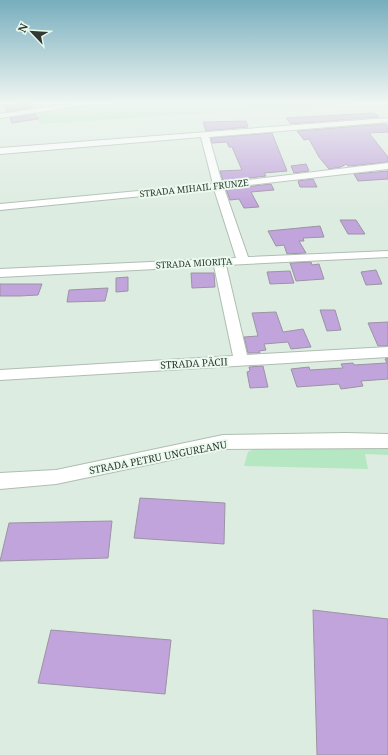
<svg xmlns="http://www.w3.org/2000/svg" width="388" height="755" font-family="'Noto Serif',serif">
  <rect width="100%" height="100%" fill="#ddece1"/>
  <g fill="#b5e7c2">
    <polygon points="112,103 369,103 40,124 33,113"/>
    <polygon points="260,446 388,446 388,455 365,454 368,469 244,466 248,452"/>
  </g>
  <g fill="#c1a4db" stroke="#9b94a3">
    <polygon points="21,103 30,103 32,108 7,112 4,106"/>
    <polygon points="374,113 379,117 291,124 286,118"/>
    <polygon points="35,114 38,119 12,123 10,118"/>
    <polygon points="246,121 248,127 206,131 203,122"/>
    <polygon points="386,124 388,126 388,132 369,133 388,157 388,162 348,166 346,164 341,167 329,169 319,157 309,139 304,140 297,131"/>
    <polygon points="272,133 287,171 264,173 266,176 223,181 220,171 242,170 232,147 229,147 227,142 212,143 211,138"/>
    <polygon points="306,164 309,171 294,173 291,166"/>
    <polygon points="388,171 388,179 358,181 354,174"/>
    <polygon points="313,179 317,187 300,187 298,181"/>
    <polygon points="271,184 274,190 251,192 259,207 244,208 239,199 230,200 226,189"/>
    <polygon points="340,220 356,220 365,234 348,234"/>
    <polygon points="320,226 324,237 303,238 304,241 299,241 306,253 287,254 284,245 276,246 268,231"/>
    <polygon points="311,262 312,265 319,264 324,279 296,281 290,263"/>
    <polygon points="376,270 382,284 366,285 361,272"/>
    <polygon points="290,271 294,283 270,284 267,272"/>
    <polygon points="191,273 214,273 215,287 192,288"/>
    <polygon points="128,277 128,291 116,292 116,278"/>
    <polygon points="0,284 42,284 38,295 20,296 0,296"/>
    <polygon points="108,288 105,301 67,302 69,290"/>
    <polygon points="320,310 335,310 341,330 327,331"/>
    <polygon points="276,312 283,332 303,329 311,347 291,349 288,342 264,344 266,350 259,351 260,353 248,353 244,337 258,336 252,313"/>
    <polygon points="388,322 388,346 378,346 368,323"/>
    <polygon points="388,358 388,379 361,381 363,386 356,387 341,389 339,384 297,387 291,369 309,367 310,370 343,368 341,364 353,363 354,365 387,363 385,359"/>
    <polygon points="263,366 268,387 250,388 247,372 250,371 249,367"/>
    <polygon points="140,498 225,503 224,544 134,538"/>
    <polygon points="112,521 108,558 0,561 9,523"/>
    <polygon points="313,610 388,619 388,755 317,755"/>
    <polygon points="51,630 171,640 165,694 38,683"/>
  </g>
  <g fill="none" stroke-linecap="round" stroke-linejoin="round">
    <defs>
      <g id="minor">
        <polygon points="76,103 99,103 0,118 0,114"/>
        <polygon points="388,118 388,122 209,137 222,183 388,163 388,169 224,188 248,257 388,251 388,257 226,265 247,355 388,347 388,357 0,380 0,370 233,356 214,266 0,277 0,269 236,258 214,189 0,210 0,204 213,184 201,137 0,154 0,148"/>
        <polygon points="346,433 388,434 388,448 223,449 56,484 0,489 0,473 56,470 223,435"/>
      </g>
    </defs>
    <use href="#minor" stroke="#afbdb2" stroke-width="2"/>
    <use href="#minor" fill="#fff" fill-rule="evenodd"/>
  </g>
  <linearGradient id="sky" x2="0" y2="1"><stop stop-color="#77aebe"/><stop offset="0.49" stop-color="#f0f6f2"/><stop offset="1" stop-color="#f0f6f2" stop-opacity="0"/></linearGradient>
  <rect width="388" height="209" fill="url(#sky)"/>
  <g text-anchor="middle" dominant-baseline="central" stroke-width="4" stroke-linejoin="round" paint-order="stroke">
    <g font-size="9" fill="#323833" stroke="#eafaee">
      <text transform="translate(194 188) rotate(-6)">STRADA MIHAIL FRUNZE</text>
      <text transform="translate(194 263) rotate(-3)">STRADA MIORIȚA</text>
    </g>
    <g font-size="10" fill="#323833" stroke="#eafaee">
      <text transform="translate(194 363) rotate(-3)">STRADA PĂCII</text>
      <text transform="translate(158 457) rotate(-11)">STRADA PETRU UNGUREANU</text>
    </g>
  </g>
  <g transform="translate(32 32) rotate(295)" stroke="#eafaee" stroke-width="3" paint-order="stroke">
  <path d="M0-3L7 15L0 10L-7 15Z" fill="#323833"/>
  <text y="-6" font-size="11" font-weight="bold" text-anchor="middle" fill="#323833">N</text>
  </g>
</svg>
